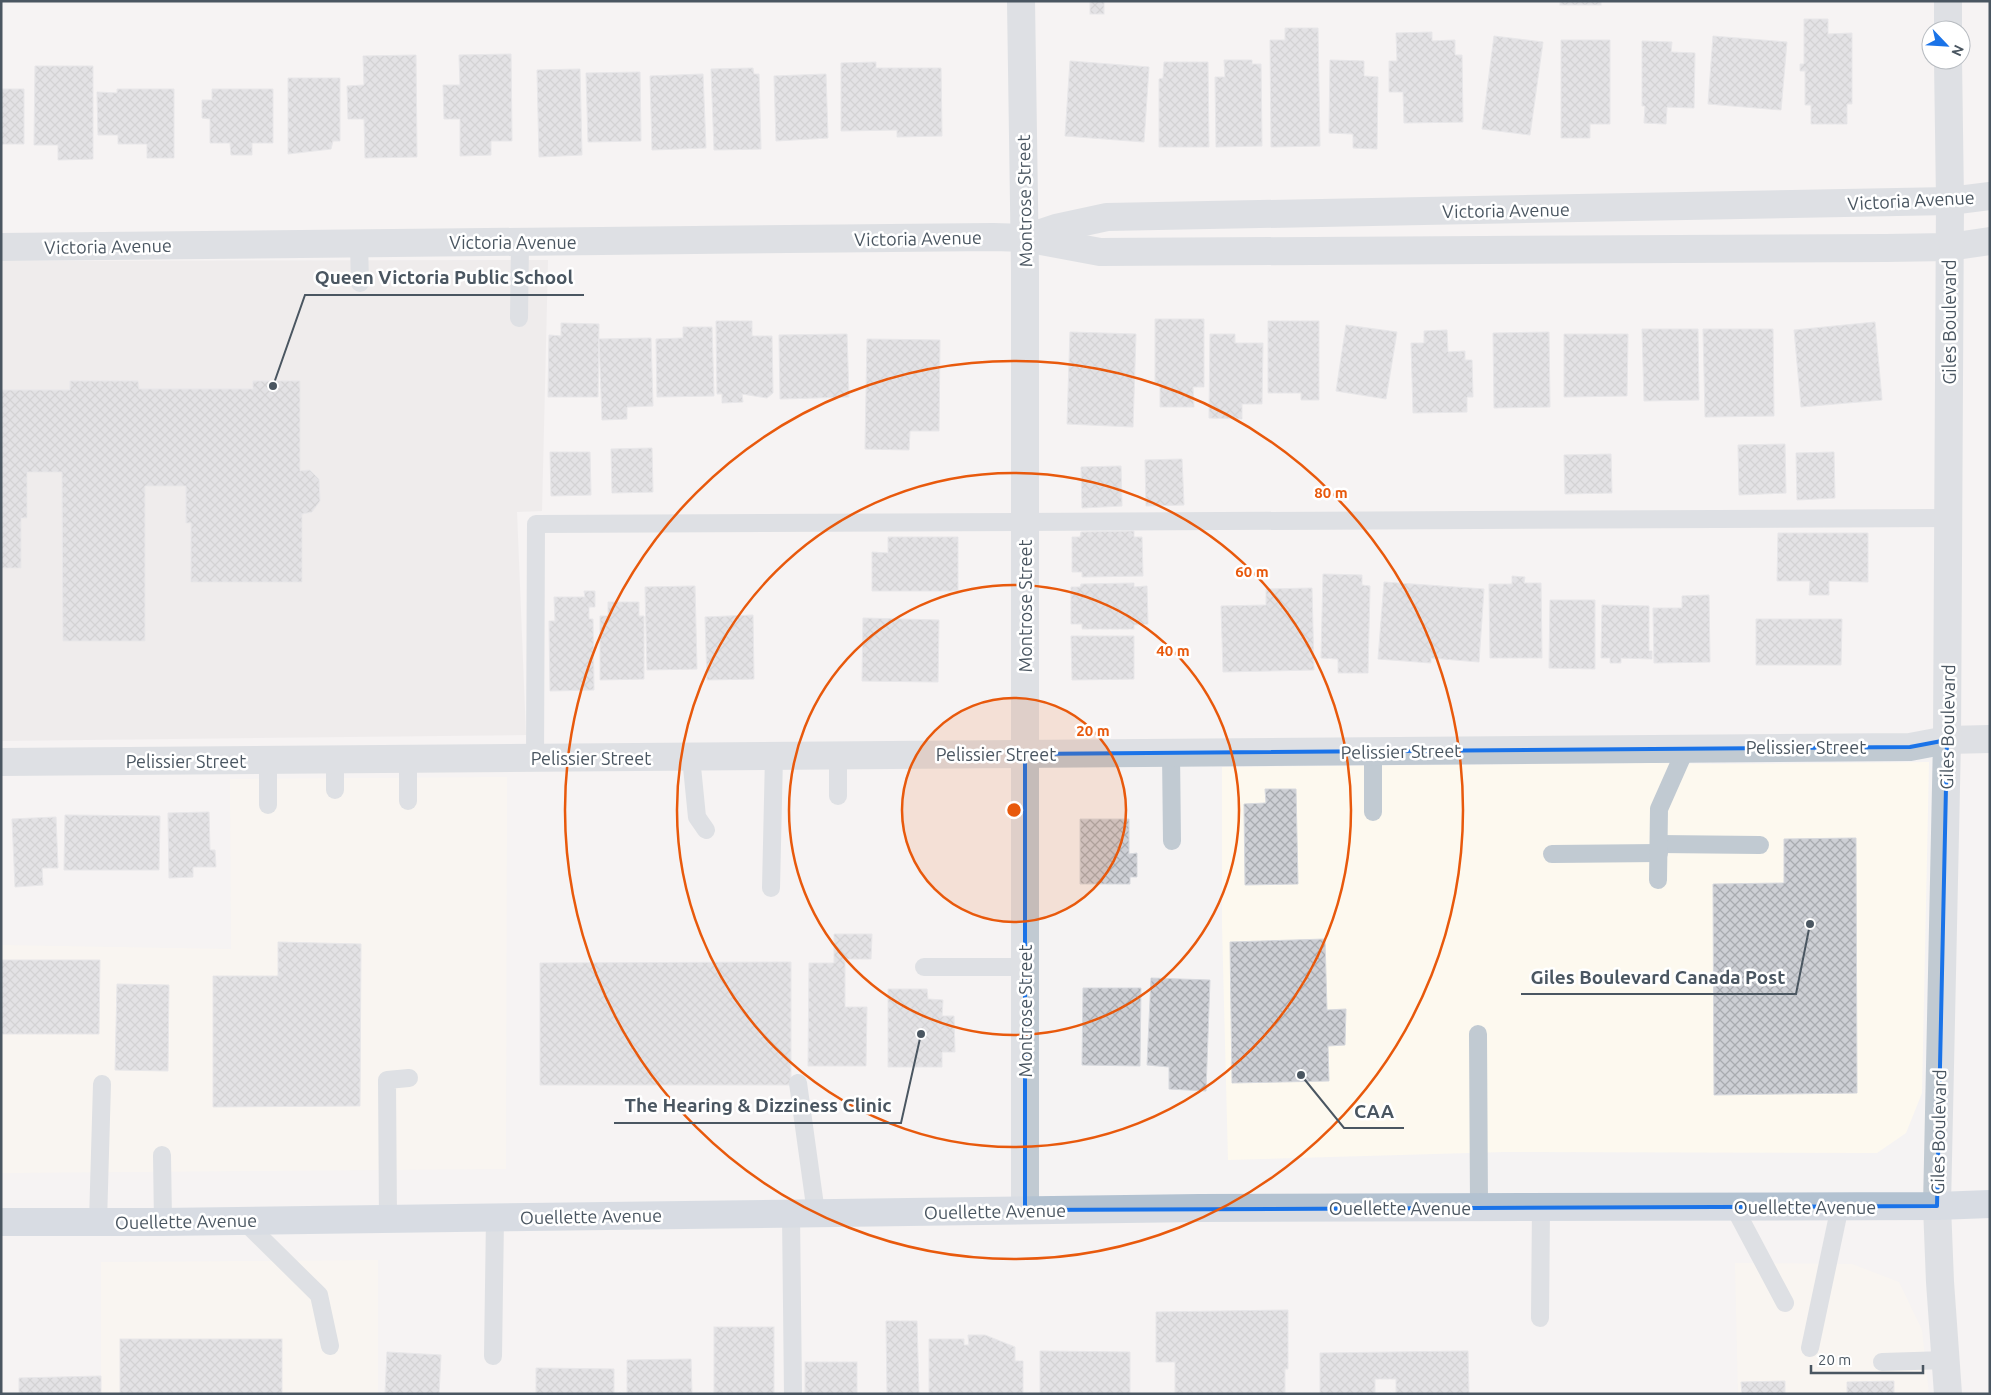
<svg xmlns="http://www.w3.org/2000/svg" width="1991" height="1395" font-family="Ubuntu,sans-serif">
  <defs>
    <pattern id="building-cross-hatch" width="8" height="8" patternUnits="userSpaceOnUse" patternTransform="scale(1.25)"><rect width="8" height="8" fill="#cdcfd5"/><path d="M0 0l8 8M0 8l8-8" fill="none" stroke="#a8abb0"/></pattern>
  </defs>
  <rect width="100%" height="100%" fill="#f5f3f3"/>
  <g fill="#fdf9ef">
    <polygon points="1929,762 1922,1093 1906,1133 1877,1153 1504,1152 1228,1160 1222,925 1222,767 1652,763 1717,764"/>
    <polygon points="507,777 506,1169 1,1173 1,945 231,949 230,779"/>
    <polygon points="378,1260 378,1394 101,1394 101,1262"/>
    <polygon points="1735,1263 1852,1264 1899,1282 1922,1330 1929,1394 1738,1394"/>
  </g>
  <polygon fill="#e6e4e5" points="548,260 542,511 517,512 526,735 1,741 1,261"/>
  <g fill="url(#building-cross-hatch)" stroke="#d7d9de">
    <rect x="1090" y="1" width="14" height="13"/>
    <rect x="1560" y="1" width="41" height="4"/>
    <polygon points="1804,19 1828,19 1828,34 1852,33 1852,104 1847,104 1847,124 1811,124 1811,105 1805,105 1805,71 1800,71 1800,64 1804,64"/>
    <polygon points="1285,28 1318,28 1320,146 1271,147 1270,40 1285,40"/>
    <polygon points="1432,32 1432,41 1455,40 1455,55 1462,55 1463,122 1404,123 1403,92 1389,92 1389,61 1397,61 1396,33"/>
    <polygon points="1494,36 1543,42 1530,135 1482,129"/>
    <polygon points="1713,36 1787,42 1781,110 1708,104"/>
    <polygon points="1561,40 1610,40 1610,124 1590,124 1590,138 1561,138"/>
    <polygon points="1642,41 1672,42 1671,52 1695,53 1694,108 1667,107 1666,124 1644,123 1645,106 1642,106"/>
    <polygon points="511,54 512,141 491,141 491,155 460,156 460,119 444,119 443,85 460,85 459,55"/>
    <polygon points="416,55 417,157 365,158 364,119 348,119 347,86 364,85 363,56"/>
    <polygon points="1224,60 1252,60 1252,64 1261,64 1262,146 1216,147 1215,77 1225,77"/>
    <polygon points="1330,60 1364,61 1364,76 1378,77 1377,149 1353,148 1353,134 1329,133"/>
    <polygon points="1070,61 1149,67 1144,142 1065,136"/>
    <polygon points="876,62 876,68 941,68 942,136 897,137 897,130 841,131 841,63"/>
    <polygon points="1164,62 1208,62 1209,147 1159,147 1159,79 1163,78"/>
    <polygon points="35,66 93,66 93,159 58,160 58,145 34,145"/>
    <polygon points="753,68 754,74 759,74 761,149 714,150 711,69"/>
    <polygon points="580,69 582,155 539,157 537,70"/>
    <polygon points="640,72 641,141 588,142 586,73"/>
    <polygon points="703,74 706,148 652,150 650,76"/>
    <polygon points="826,74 828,138 776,141 774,76"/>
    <polygon points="288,78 340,78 340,141 333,141 331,149 288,154"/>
    <polygon points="1,89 24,89 24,144 3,144 1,146"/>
    <polygon points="117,89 174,89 174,158 147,158 147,144 118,144 118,135 98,135 97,92 117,93"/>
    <polygon points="212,89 273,89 273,143 252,143 252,155 231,155 230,143 210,143 210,119 202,118 202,100 212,100"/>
    <polygon points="1155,319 1204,319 1204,387 1193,387 1194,407 1160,407 1160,385 1155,385"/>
    <polygon points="716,321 752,321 752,336 772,336 773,393 767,398 742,394 743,402 722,403 722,394 717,394"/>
    <polygon points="1268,321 1319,321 1319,400 1301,400 1301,393 1268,393"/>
    <polygon points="1875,322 1882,400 1801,407 1794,330"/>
    <polygon points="561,323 599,324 598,397 548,397 549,335 561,336"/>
    <polygon points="1346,325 1397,332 1386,399 1336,391"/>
    <polygon points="683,327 712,327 714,396 657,397 656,339 683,338"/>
    <polygon points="1642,329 1698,329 1699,400 1644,401"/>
    <polygon points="1703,329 1773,329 1774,416 1705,417"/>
    <polygon points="1447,330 1448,352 1465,351 1465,360 1472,360 1473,397 1467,397 1467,412 1413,413 1411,343 1424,343 1424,331"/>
    <polygon points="1070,332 1136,334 1133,427 1067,424"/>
    <polygon points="1549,332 1550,407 1494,408 1493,333"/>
    <polygon points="847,334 849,397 780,399 779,335"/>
    <polygon points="1210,334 1235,334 1235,343 1263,343 1262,404 1242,404 1242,419 1209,418"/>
    <polygon points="1564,334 1628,334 1627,396 1564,397"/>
    <polygon points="651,338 653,406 627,407 627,419 602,420 599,339"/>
    <polygon points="867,339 940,340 939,431 910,431 909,450 865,449"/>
    <polygon points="70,381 138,381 139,389 253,389 253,381 300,381 300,471 310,470 319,479 320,501 312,512 302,514 302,582 191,582 191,523 186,523 186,486 145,486 145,641 63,641 62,472 27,472 27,518 21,518 21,568 1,568 1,390 70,390"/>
    <polygon points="1785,444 1786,493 1739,495 1738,445"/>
    <polygon points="652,448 653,492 612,493 611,449"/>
    <polygon points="550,452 590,452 591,495 551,496"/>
    <polygon points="1834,452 1835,498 1797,500 1796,453"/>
    <polygon points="1611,454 1612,493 1565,494 1564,455"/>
    <polygon points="1182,459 1184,505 1146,506 1145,460"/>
    <polygon points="1121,466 1122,506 1082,508 1081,467"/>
    <polygon points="1134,531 1134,537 1142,537 1143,576 1082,577 1082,572 1072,572 1072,537 1080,537 1081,532"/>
    <polygon points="1778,533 1868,533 1868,582 1829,581 1829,595 1809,595 1810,581 1777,581"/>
    <polygon points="888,537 958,537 958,591 872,591 872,552 888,553"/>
    <polygon points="1323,574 1362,575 1362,585 1370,586 1368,673 1338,673 1338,659 1321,658"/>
    <polygon points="1512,576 1525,577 1524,583 1541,583 1542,658 1490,658 1489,584 1512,584"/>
    <polygon points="1384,582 1484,589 1479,662 1431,658 1431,663 1378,659"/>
    <polygon points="1134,583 1134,587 1147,586 1148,624 1134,625 1134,629 1082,629 1082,624 1071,624 1071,587 1080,587 1081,584"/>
    <polygon points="695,586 697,669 647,670 645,587"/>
    <polygon points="1312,588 1314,670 1223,672 1221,606 1266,605 1266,589"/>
    <polygon points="584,591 595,591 595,607 589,607 589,619 593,619 594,690 550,691 549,621 555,621 554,597 585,597"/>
    <polygon points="1709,595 1710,662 1654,663 1653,608 1682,608 1682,596"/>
    <polygon points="1550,600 1595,600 1595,669 1549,668"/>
    <polygon points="608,602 639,602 639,616 644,616 644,679 600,680 600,616 608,616"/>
    <polygon points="1602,605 1649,606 1649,651 1652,651 1652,659 1621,658 1621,663 1610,663 1610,658 1601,658"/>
    <polygon points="753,615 754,679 707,680 705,617"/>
    <polygon points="863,618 939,620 938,682 862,681"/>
    <polygon points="1756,619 1842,619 1841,665 1756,665"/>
    <polygon points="1071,636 1134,636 1134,679 1072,680"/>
    <polygon points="1265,789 1296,789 1298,884 1245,885 1244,804 1266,803"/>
    <polygon points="209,812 210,850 215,850 216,867 193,867 193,877 169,878 168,813"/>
    <polygon points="65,815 160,816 159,870 64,870"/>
    <polygon points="56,817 58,868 42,868 43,885 15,887 12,819"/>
    <polygon points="1080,819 1129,819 1129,854 1137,853 1137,877 1130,877 1130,884 1080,884"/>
    <polygon points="1856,838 1857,1093 1714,1095 1713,884 1784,883 1784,839"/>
    <polygon points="834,934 872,934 871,959 845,959 845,1007 867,1007 866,1066 808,1066 809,963 834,963"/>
    <polygon points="1325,939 1327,1010 1346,1009 1345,1045 1328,1046 1329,1081 1232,1083 1230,942"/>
    <polygon points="278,942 361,944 360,1106 213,1107 213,976 278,976"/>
    <polygon points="1,960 100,960 99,1034 1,1034"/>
    <polygon points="791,962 791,1085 540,1085 540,963"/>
    <polygon points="1151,978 1210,980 1206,1091 1169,1089 1169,1067 1147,1065"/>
    <polygon points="117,984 169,985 168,1071 115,1070"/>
    <polygon points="1083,988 1141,988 1140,1066 1082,1065"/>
    <polygon points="888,989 927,989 928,999 943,1000 942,1016 954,1016 955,1052 942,1052 942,1067 888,1067"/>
    <polygon points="1288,1310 1288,1369 1285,1369 1285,1394 1175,1394 1175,1362 1156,1362 1156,1312"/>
    <polygon points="886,1321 917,1321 919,1394 887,1394"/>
    <rect x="714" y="1327" width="60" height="67"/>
    <polygon points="968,1335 985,1335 1015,1347 1015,1361 1023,1361 1023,1394 929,1394 929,1339 964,1339 964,1345 969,1345"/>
    <rect x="120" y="1339" width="162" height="55"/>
    <polygon points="1040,1351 1130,1352 1130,1394 1040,1394"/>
    <polygon points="1468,1351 1469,1394 1396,1394 1396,1379 1375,1379 1375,1394 1320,1394 1320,1353"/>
    <polygon points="387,1352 441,1355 439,1394 385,1394"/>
    <polygon points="691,1359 692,1394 627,1394 627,1360"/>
    <rect x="805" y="1362" width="52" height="32"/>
    <polygon points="536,1368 614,1369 614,1394 536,1394"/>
    <polygon points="101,1376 101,1394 19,1394 19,1378"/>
    <polygon points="1785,1381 1785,1394 1742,1394 1741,1382"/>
    <polygon points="1894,1381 1894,1394 1847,1394 1847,1382"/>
  </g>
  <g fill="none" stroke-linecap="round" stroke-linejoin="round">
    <g stroke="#c1cad2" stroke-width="18">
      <polyline points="359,243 360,283"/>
      <polyline points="519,318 520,243"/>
      <polyline points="1373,751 1373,812"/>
      <polyline points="1171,753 1172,841"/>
      <polyline points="691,757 697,817 706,830"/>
      <polyline points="535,758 536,524 1948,518"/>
      <polyline points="335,790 335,760"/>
      <polyline points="838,796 838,756"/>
      <polyline points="408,801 408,759"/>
      <polyline points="268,805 268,760"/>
      <polyline points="1659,844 1760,845"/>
      <polyline points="1552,854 1659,853"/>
      <polyline points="1658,880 1659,809 1686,748"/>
      <polyline points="771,888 774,756"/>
      <polyline points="924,967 1025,967"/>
      <polyline points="1478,1034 1479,1207"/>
      <polyline points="798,1083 816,1213"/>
      <polyline points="162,1155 163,1222"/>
      <polyline points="1734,1207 1785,1303"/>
      <polyline points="791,1214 793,1394"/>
      <polyline points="388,1219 387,1080 409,1078"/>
      <polyline points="244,1221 319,1295 330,1346"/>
      <polyline points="98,1222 102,1084"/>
      <polyline points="1540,1318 1541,1207"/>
      <polyline points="1810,1348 1840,1206"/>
      <polyline points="493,1356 495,1218"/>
      <polyline points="1882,1362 1946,1360"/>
    </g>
    <g stroke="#c1cad2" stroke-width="28">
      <polyline points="1021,1 1025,270 1025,1210"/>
      <polyline points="1948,1 1948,30"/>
      <polyline points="1029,237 1056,228 1107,217 1950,201 1990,196"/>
      <polyline points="1,247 993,237 1025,238 1100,252 1886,248 1949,247 1990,241"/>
      <polyline points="1,762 1910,747 1947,740 1990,739"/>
      <polyline points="1937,1206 1947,740 1950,201 1948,60"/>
    </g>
    <polyline stroke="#c1cad2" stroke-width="28" points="1937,1206 1940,1282 1948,1394"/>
    <polyline stroke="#b3c2d1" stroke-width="28" points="1,1222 163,1222 1199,1208 1937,1206 1990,1204"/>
  </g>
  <path d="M0 0H1991V1395H0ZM1947,740L1937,1206L1025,1210V754L1910,747Z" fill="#f5f3f3" fill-opacity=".55" fill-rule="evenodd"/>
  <path fill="none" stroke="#1a73e8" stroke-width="4" stroke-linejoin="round" d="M1947,740L1937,1206L1025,1210V754L1910,747Z"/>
  <circle cx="1014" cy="810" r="112" fill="#e8590c" fill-opacity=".12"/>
  <g fill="none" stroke="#e8590c" stroke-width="2.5">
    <circle cx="1014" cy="810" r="112"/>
    <circle cx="1014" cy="810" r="225"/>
    <circle cx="1014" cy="810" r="337"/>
    <circle cx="1014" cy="810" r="449"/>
  </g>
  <g text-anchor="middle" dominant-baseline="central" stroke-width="5" stroke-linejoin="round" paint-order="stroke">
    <g font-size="18" fill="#4a5661" stroke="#fff">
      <text transform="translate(1911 200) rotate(-3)">Victoria Avenue</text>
      <text transform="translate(1024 201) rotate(-91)">Montrose Street</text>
      <text transform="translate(1506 210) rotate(-1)">Victoria Avenue</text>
      <text transform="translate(918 238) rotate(-1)">Victoria Avenue</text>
      <text x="513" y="242">Victoria Avenue</text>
      <text transform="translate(108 246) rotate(-1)">Victoria Avenue</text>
      <text transform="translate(1949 322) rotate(-90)">Giles Boulevard</text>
      <text transform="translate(1025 606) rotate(-90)">Montrose Street</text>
      <text transform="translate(1947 727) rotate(-89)">Giles Boulevard</text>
      <text x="1806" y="747">Pelissier Street</text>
      <text transform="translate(1401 751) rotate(-1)">Pelissier Street</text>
      <text x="996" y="754">Pelissier Street</text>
      <text x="591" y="758">Pelissier Street</text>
      <text x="186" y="761">Pelissier Street</text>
      <text transform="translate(1025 1011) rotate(-90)">Montrose Street</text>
      <text transform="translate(1938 1132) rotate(-89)">Giles Boulevard</text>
      <text x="1805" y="1207">Ouellette Avenue</text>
      <text x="1400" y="1208">Ouellette Avenue</text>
      <text transform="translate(995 1211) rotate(-1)">Ouellette Avenue</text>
      <text transform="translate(591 1216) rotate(-1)">Ouellette Avenue</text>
      <text transform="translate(186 1221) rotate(-1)">Ouellette Avenue</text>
    </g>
  </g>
  <circle cx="1014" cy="810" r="8" fill="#e8590c" stroke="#fff" stroke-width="2.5"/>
  <g font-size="15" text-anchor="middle" font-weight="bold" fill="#e8590c" stroke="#fff" stroke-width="5" stroke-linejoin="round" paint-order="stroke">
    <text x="1331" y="498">80 m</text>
    <text x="1252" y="577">60 m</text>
    <text x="1173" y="656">40 m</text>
    <text x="1093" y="736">20 m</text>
  </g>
  <path fill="none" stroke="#4a5661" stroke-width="2" d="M273 386L305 295H584M1810 924L1796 994H1521M921 1034L901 1123H614M1301 1075L1344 1128H1404"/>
  <g fill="#4a5661" stroke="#fff" stroke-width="2">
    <circle cx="273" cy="386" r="5"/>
    <circle cx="1810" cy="924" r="5"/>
    <circle cx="921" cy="1034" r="5"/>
    <circle cx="1301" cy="1075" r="5"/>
  </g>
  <g font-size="19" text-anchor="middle" font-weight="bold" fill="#4a5661" stroke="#fff" stroke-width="5" stroke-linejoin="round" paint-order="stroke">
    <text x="444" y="284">Queen Victoria Public School</text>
    <text x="1658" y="984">Giles Boulevard Canada Post</text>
    <text x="758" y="1112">The Hearing &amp; Dizziness Clinic</text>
    <text x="1374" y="1118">CAA</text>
  </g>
  <rect width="1991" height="1395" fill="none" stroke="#4a5661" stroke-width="5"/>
  <g transform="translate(1946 45) rotate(115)"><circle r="24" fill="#ffffff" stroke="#b7bbc0"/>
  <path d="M0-4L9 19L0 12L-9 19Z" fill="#1a73e8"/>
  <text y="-8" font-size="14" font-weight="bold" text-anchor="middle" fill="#4a5661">N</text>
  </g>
  <path d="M1811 1365v8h112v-8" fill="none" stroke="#4a5661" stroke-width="2.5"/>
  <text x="1818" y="1365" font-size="15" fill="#4a5661" stroke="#ffffff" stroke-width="4" paint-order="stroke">20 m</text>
</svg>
